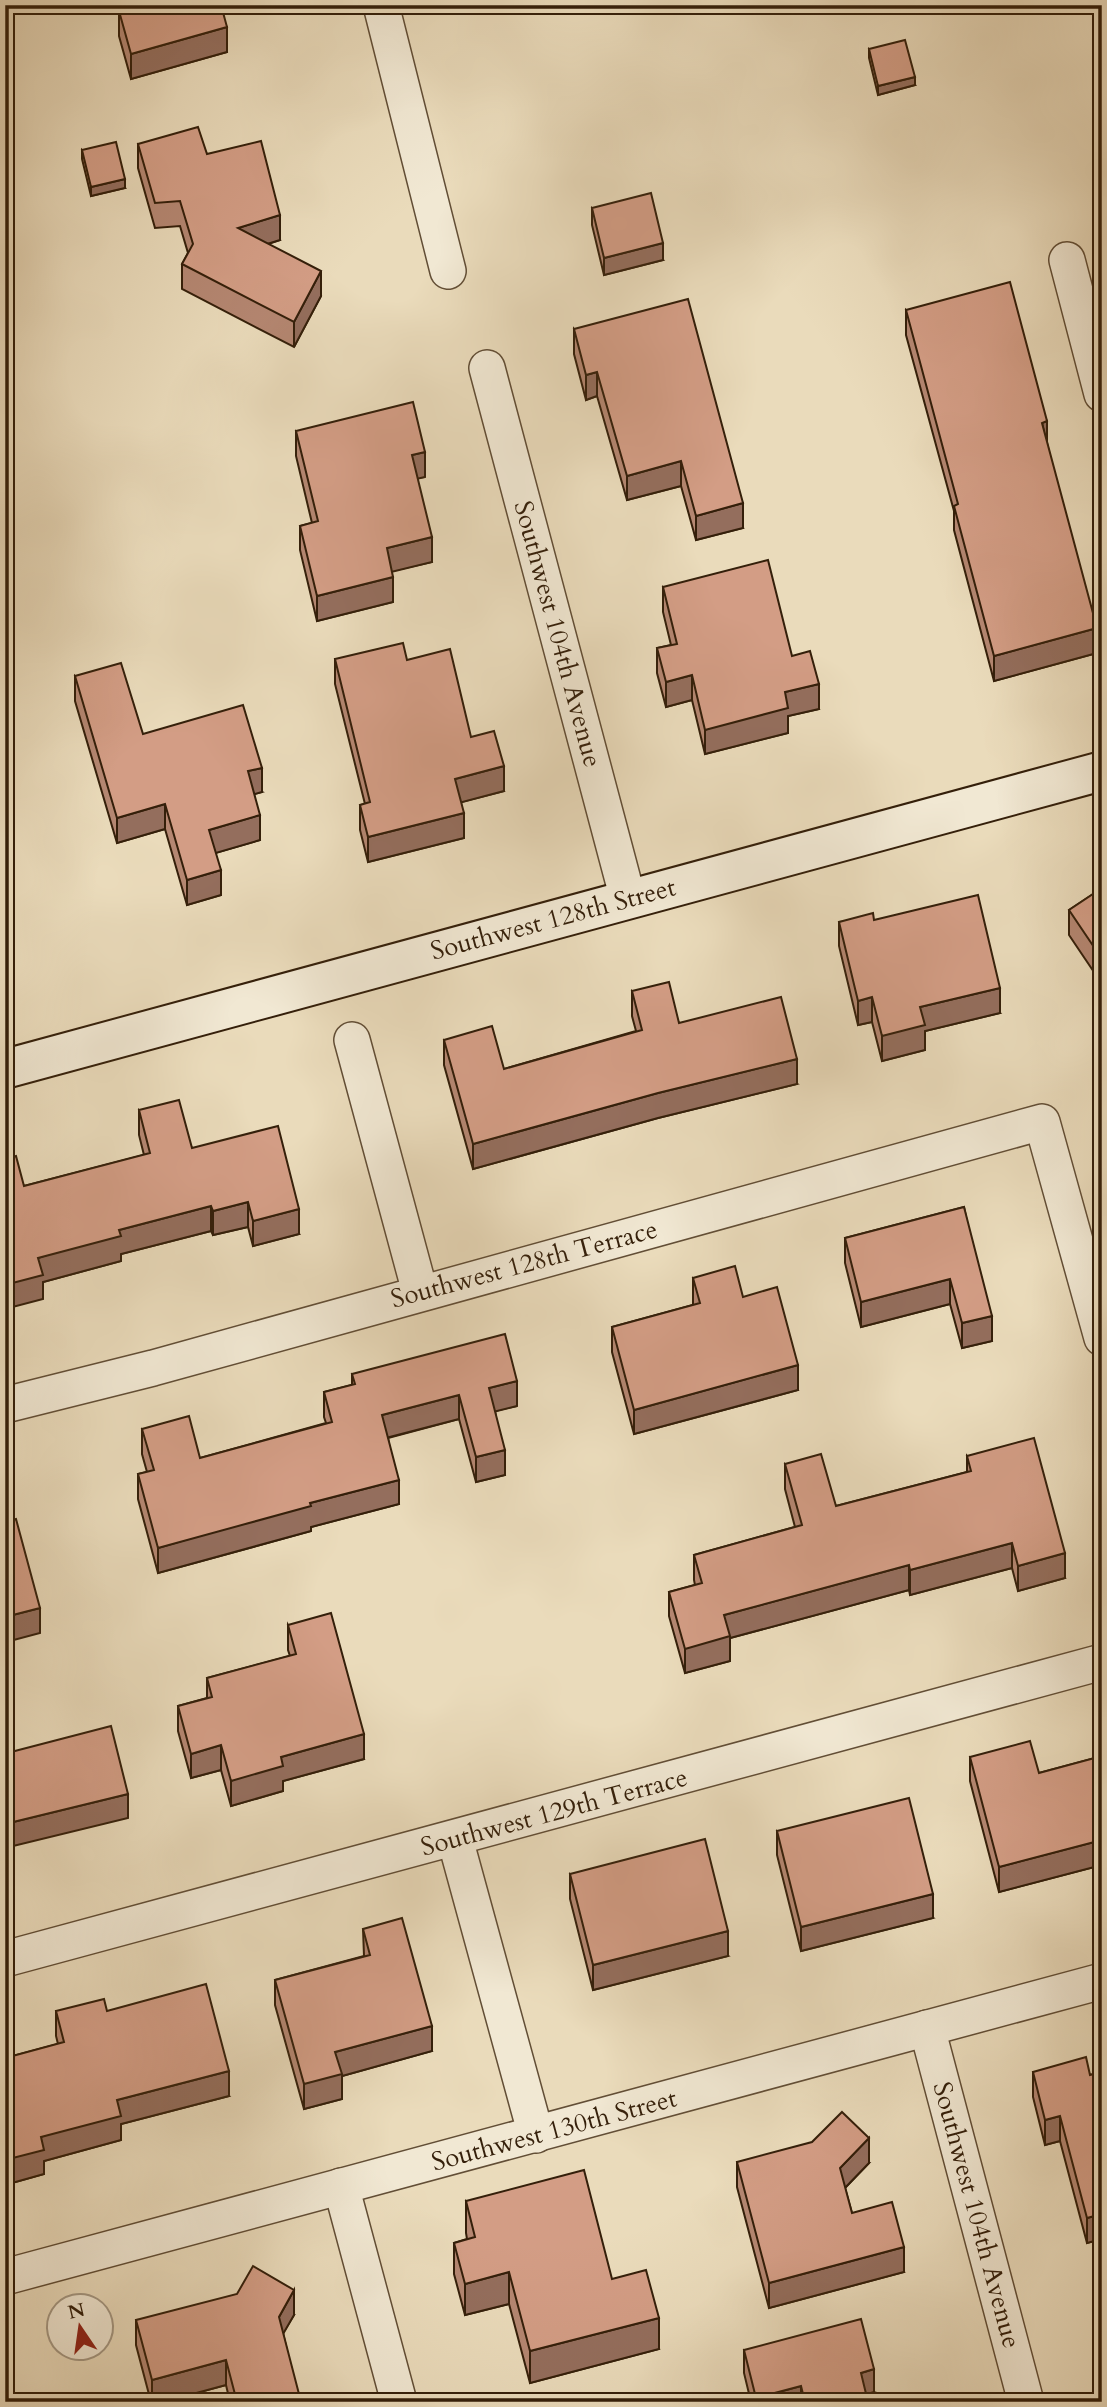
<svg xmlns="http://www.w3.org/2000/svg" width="1107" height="2407" font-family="Cardo,serif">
  <rect width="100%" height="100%" fill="#eadbbb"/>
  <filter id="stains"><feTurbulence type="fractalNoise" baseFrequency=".00286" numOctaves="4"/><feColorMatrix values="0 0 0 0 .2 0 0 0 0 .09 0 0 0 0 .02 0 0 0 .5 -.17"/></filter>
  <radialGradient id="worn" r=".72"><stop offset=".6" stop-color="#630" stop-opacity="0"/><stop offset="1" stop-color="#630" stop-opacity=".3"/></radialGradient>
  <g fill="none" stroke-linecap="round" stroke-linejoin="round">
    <defs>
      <g id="street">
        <polyline points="381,5 448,271"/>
        <polyline points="1067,260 1102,394"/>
        <polyline points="487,368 628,899"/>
        <polyline points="352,1040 420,1292"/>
        <polyline points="5,1405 153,1368 1042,1122 1102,1338"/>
        <polyline points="455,1839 536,2135"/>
        <polyline points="5,1959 1102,1662"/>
        <polyline points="927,2028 1026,2402"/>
        <polyline points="341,2186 399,2402"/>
        <polyline points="5,2277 1102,1981"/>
      </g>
      <polyline id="secondary" points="5,1069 1102,771"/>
    </defs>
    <use href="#street" stroke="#624e36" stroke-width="38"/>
    <use href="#secondary" stroke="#341f0a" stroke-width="42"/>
    <use href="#street" stroke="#f1e8d3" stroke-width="35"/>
    <use href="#secondary" stroke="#f1e8d3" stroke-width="38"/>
  </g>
  <g fill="#b58772" stroke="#341f0a" stroke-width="2">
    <polygon points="120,5 221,5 227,52 131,79 119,36 119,11 121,11"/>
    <polygon points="869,49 915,85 878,95 869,58"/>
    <polygon points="138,144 207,154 280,240 268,244 321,296 294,347 182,289 182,264 188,253 180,226 155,228 138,168"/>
    <polygon points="82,150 125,188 91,196 82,159"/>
    <polygon points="592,208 663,260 604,275 592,225"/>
    <polygon points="906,310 1047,443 1097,653 994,681 954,530 954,511 906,335"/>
    <polygon points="574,329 743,528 696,540 681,486 627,500 597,396 586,400 574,354"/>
    <polygon points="296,431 425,477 417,478 432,562 392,571 393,602 317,621 300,550 300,526 312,523 296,456"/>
    <polygon points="663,587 792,656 819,709 788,716 788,733 705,754 692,700 666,707 657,673 657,648 671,645 663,612"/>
    <polygon points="335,659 407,660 471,737 504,791 461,802 464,838 368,862 360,830 360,805 365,804 335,684"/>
    <polygon points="75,676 143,734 262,792 254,794 260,840 215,853 221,895 187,905 165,829 117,843 75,701"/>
    <polygon points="1102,888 1102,984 1069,935 1069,910"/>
    <polygon points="874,920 1000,1013 925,1031 925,1050 882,1061 872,1022 858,1025 839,946 839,922"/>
    <polygon points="632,991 679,1023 797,1084 658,1118 473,1169 444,1065 444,1040 504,1069 636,1031 632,1016"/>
    <polygon points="139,1110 192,1148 299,1234 253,1246 248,1227 213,1235 211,1231 121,1254 121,1261 43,1282 43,1299 24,1186 144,1155 139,1135"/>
    <polygon points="964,1207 992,1341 962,1348 950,1304 861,1327 845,1263 845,1238"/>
    <polygon points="693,1278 743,1297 798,1390 634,1434 612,1352 612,1327 693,1305"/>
    <polygon points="352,1374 517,1406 495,1411 505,1475 476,1482 459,1419 388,1438 399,1504 311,1527 311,1531 158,1573 138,1499 138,1474 147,1472 142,1454 142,1429 200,1458 326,1423 324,1417 324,1392 352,1385"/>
    <polygon points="967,1456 1065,1578 1018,1591 1012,1568 910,1595 909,1590 730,1638 730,1661 685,1673 669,1616 669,1592 695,1585 694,1580 694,1555 795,1527 785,1489 785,1464 836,1506 967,1472"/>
    <polygon points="288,1625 364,1759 283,1781 283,1791 231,1806 221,1770 191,1778 178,1731 178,1706 207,1698 207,1678 290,1656 288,1650"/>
    <polygon points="1102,1756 1102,1865 999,1892 970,1781 970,1757 1039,1773"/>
    <polygon points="777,1831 933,1918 801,1951 777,1855"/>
    <polygon points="570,1874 728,1956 593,1990 570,1899"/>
    <polygon points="363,1929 432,2051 342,2076 342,2099 304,2109 275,2005 275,1980 364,1956"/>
    <polygon points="56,2011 107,2011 229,2096 121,2124 121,2140 44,2161 44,2174 5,2185 5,2058 58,2044 56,2036"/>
    <polygon points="1033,2072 1090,2075 1102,2072 1102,2239 1087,2243 1060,2141 1045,2145 1033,2097"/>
    <polygon points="737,2162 869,2163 845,2188 852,2213 904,2272 769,2308 737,2187"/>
    <polygon points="466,2201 612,2279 659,2349 530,2383 509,2304 465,2315 454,2274 454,2243 467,2239 466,2233"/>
    <polygon points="294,2315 283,2333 299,2402 230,2402 226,2385 163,2402 151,2402 136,2345 136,2320"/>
    <polygon points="744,2350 874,2392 866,2395 868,2402 751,2402 744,2373"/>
  </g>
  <g fill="#946e5d" stroke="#341f0a" stroke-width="2">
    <polygon points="227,27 227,52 131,79 131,54"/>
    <polygon points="915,77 915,85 878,95 878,86"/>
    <polygon points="125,179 125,188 91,196 91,187"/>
    <polygon points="280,215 280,240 238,253 238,228"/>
    <polygon points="663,243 663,260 604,275 604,258"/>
    <polygon points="321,271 321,296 294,347 294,322"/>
    <polygon points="597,372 597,396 586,400 586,375"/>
    <polygon points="1047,421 1047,446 1042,423"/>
    <polygon points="425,452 425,477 412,480 412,455"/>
    <polygon points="681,461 681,486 627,500 627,476"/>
    <polygon points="743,503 743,528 696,540 696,516"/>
    <polygon points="432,537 432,562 387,573 387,548"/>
    <polygon points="393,577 393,602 317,621 317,596"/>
    <polygon points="1097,628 1097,653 994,681 994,656"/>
    <polygon points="692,675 692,700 666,707 666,682"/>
    <polygon points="819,684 819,709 788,716 788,733 705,754 705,730 785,692"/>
    <polygon points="504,766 504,791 455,804 455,779"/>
    <polygon points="262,768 262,792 248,796 248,771"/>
    <polygon points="165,804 165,829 117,843 117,818"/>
    <polygon points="464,813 464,838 368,862 368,837"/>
    <polygon points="260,815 260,840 209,855 209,830"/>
    <polygon points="221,870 221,895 187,905 187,880"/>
    <polygon points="1000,988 1000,1013 925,1031 925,1050 882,1061 882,1036 920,1007"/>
    <polygon points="872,997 872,1022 858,1025 858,1001"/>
    <polygon points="797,1059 797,1084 658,1118 473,1169 473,1144 658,1093"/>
    <polygon points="248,1202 248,1227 213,1235 213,1211"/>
    <polygon points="211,1206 211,1231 121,1254 121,1261 43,1282 43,1299 5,1309 5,1285 38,1258 119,1230"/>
    <polygon points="299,1209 299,1234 253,1246 253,1221"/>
    <polygon points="950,1279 950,1304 861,1327 861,1302"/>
    <polygon points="992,1316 992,1341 962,1348 962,1323"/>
    <polygon points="798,1365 798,1390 634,1434 634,1410"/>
    <polygon points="517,1381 517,1406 489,1413 489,1388"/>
    <polygon points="459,1395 459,1419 382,1439 382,1415"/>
    <polygon points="505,1450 505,1475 476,1482 476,1457"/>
    <polygon points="399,1480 399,1504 311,1527 311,1531 158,1573 158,1548 310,1503"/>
    <polygon points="1012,1543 1012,1568 910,1595 910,1570"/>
    <polygon points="1065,1553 1065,1578 1018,1591 1018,1566"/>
    <polygon points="909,1565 909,1590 730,1638 730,1661 685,1673 685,1649 724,1615"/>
    <polygon points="40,1608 40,1633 6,1642 5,1661 5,1617"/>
    <polygon points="364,1734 364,1759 283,1781 283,1791 231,1806 231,1781 281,1757"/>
    <polygon points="221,1745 221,1770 191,1778 191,1754"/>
    <polygon points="128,1794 128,1818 5,1848 5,1824"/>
    <polygon points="1102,1840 1102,1865 999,1892 999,1867"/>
    <polygon points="933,1894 933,1918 801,1951 801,1927"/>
    <polygon points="728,1931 728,1956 593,1990 593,1965"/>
    <polygon points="432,2026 432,2051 342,2076 342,2099 304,2109 304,2084 335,2052"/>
    <polygon points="229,2071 229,2096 121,2124 121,2140 44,2161 44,2174 5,2185 5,2160 41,2137 117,2100"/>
    <polygon points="1060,2116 1060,2141 1045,2145 1045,2120"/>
    <polygon points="869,2138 869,2163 840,2193 840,2168"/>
    <polygon points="1102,2214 1102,2239 1087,2243 1087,2218"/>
    <polygon points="904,2247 904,2272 769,2308 769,2283"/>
    <polygon points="509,2272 509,2304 465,2315 465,2284"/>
    <polygon points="294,2290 294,2315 279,2341 279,2317"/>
    <polygon points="659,2318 659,2349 530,2383 530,2351"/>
    <polygon points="226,2360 226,2385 163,2402 152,2402 152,2380"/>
    <polygon points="874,2369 874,2392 861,2396 861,2373"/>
    <polygon points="801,2386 801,2402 756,2402 756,2398"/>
    <polygon points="299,2394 299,2402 268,2402"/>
  </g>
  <g fill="#d39d85" stroke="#341f0a" stroke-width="2">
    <polygon points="127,5 221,5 227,27 131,54 119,11 127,9"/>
    <polygon points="905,40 915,77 878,86 869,49"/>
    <polygon points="198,127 207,154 261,141 280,215 238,228 321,271 294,322 182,264 193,244 180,201 155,203 138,144"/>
    <polygon points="116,142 125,179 91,187 82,150"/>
    <polygon points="651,193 663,243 604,258 592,208"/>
    <polygon points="1010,282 1047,421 1042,423 1097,628 994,656 954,506 958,504 906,310"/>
    <polygon points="688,299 743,503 696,516 681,461 627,476 597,372 586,375 574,329"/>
    <polygon points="413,402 425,452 412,455 432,537 387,548 393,577 317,596 300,526 318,521 296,431"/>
    <polygon points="768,560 792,656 810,651 819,684 785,692 788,708 705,730 692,675 666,682 657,648 677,644 663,587"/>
    <polygon points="403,643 407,660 450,649 471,737 494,731 504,766 455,779 464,813 368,837 360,805 370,802 335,659"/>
    <polygon points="121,663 143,734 243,705 262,768 248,771 260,815 209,830 221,870 187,880 165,804 117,818 75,676"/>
    <polygon points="1102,888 1102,959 1069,910"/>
    <polygon points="978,895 1000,988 920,1007 925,1025 882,1036 872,997 858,1001 839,922 873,913 874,920"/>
    <polygon points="669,982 679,1023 781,997 797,1059 658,1093 473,1144 444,1040 492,1026 504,1069 642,1030 632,991"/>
    <polygon points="179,1100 192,1148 278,1126 299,1209 253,1221 248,1202 213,1211 211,1206 119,1230 121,1236 38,1258 43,1275 5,1285 5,1159 16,1156 24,1186 150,1153 139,1110"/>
    <polygon points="964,1207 992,1316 962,1323 950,1279 861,1302 845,1238"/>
    <polygon points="735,1266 743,1297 777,1287 798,1365 634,1410 612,1327 700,1303 693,1278"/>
    <polygon points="505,1334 517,1381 489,1388 505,1450 476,1457 459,1395 382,1415 399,1480 310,1503 311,1506 158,1548 138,1474 154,1470 142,1429 189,1416 200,1458 332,1422 324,1392 355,1384 352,1374"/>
    <polygon points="1034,1438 1065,1553 1018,1566 1012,1543 910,1570 909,1565 724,1615 730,1636 685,1649 669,1592 702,1583 694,1555 802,1525 785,1464 821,1454 836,1506 971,1471 967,1456"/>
    <polygon points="16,1519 40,1608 5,1617 5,1522"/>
    <polygon points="331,1613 364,1734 281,1757 283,1766 231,1781 221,1745 191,1754 178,1706 212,1697 207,1678 296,1654 288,1625"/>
    <polygon points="111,1726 128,1794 5,1824 5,1728 11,1752"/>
    <polygon points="1030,1741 1039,1773 1102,1756 1102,1840 999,1867 970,1757"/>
    <polygon points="909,1798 933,1894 801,1927 777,1831"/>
    <polygon points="705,1839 728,1931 593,1965 570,1874"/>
    <polygon points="402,1918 432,2026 335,2052 342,2074 304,2084 275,1980 370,1955 363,1929"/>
    <polygon points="206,1984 229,2071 117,2100 121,2116 41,2137 44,2150 5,2160 5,2058 64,2042 56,2011 104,1999 107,2011"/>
    <polygon points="1086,2057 1090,2075 1102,2072 1102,2214 1087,2218 1060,2116 1045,2120 1033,2072"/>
    <polygon points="842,2112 869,2138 840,2168 852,2213 892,2202 904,2247 769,2283 737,2162 812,2142"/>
    <polygon points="584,2170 612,2279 646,2270 659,2318 530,2351 509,2272 465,2284 454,2243 475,2237 466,2201"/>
    <polygon points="253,2266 294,2290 279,2317 299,2394 268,2402 237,2402 226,2360 152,2380 136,2320 237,2294"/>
    <polygon points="861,2319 874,2369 861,2373 868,2402 805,2402 801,2386 756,2398 744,2350"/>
    <polygon points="5,2372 13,2402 5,2402"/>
  </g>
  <g text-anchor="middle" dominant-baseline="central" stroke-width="6" stroke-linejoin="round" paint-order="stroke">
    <g font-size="26" fill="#341f0a" stroke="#f1e8d3">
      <text transform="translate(558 634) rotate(75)">Southwest 104th Avenue</text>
      <text transform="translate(553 919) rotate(-15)">Southwest 128th Street</text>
      <text transform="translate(524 1264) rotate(-15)">Southwest 128th Terrace</text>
      <text transform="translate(554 1812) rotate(-15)">Southwest 129th Terrace</text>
      <text transform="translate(554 2130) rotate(-15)">Southwest 130th Street</text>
      <text transform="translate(977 2215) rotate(75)">Southwest 104th Avenue</text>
    </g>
  </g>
  <rect width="1107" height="2407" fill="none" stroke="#eadbbb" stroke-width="28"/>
  <rect x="7" y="7" width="1093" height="2393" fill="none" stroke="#341f0a" stroke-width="3.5"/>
  <rect x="14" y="14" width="1079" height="2379" fill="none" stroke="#341f0a" stroke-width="2"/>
  <g transform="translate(80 2327) rotate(347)"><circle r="33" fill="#f1e8d3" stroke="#a59883" stroke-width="2"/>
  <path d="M0-5L12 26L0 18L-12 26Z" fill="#8f2418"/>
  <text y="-10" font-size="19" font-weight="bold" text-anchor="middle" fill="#341f0a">N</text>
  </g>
  <rect width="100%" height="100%" filter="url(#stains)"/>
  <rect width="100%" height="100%" fill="url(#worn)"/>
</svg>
